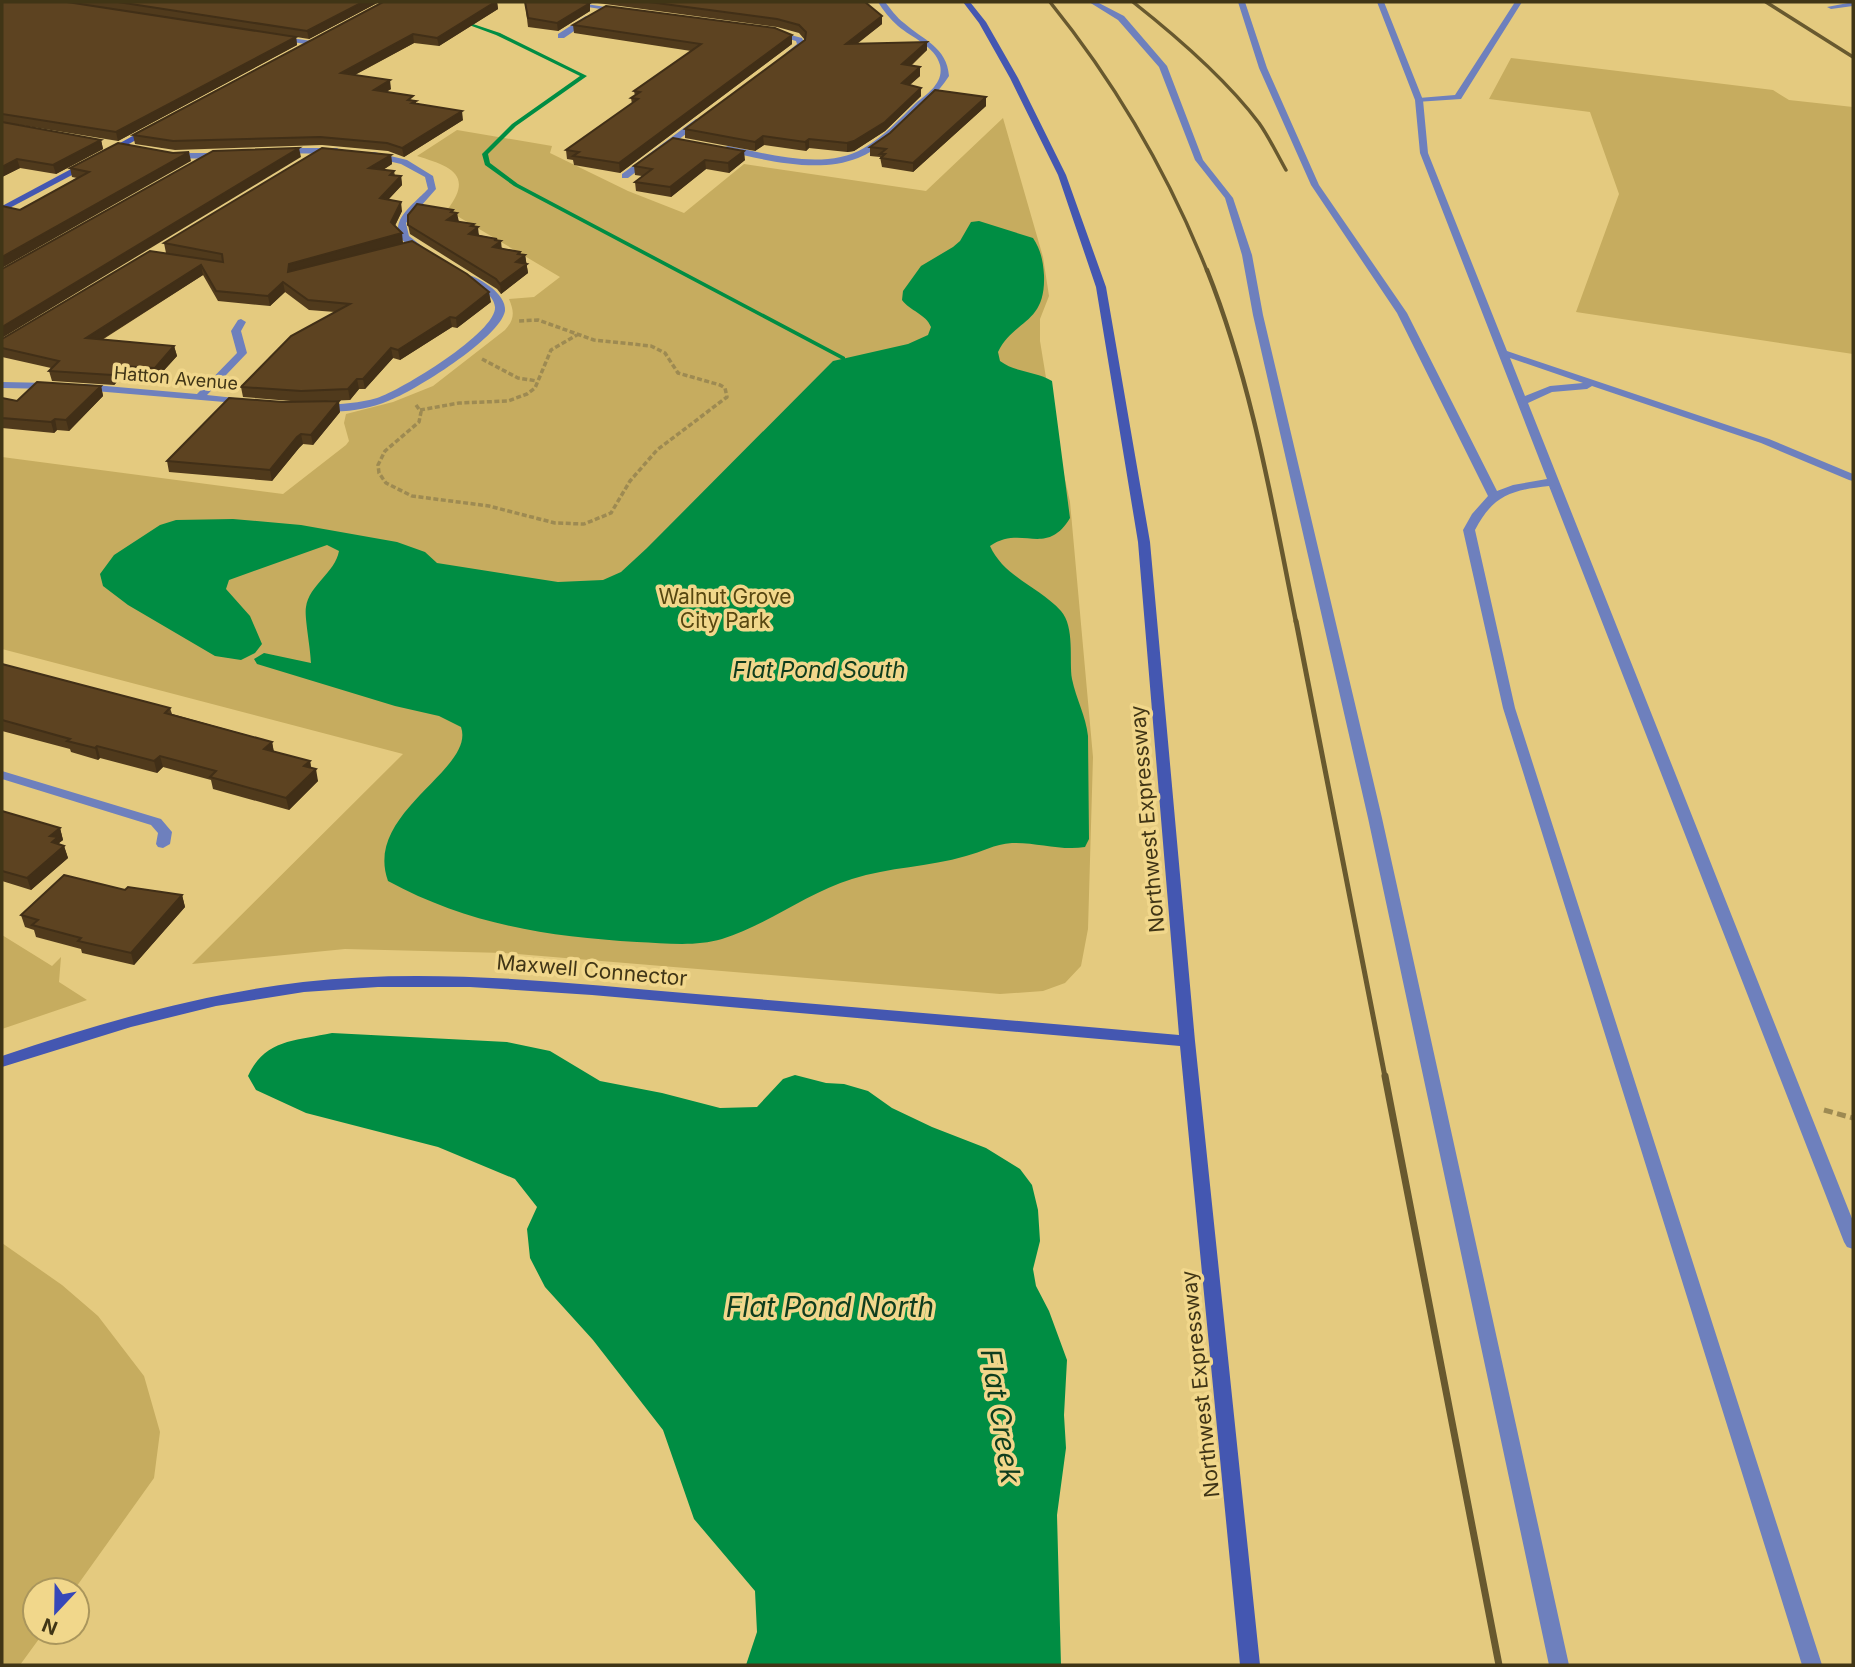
<svg xmlns="http://www.w3.org/2000/svg" width="1855" height="1667" font-family="Inter,sans-serif">
  <rect width="100%" height="100%" fill="#e4ca7f"/>
  <g fill="#c6ac5f">
    <polygon points="1511,58 1773,90 1789,100 1853,107 1853,354 1576,312 1619,194 1590,112 1489,99"/>
    <path d="M1003,118L1043,257L1049,296L1040,319V341L1056,439L1070,502L1093,757L1088,929L1081,966L1065,983L1043,991L1000,994L505,953L345,949L192,964L403,754L2,649V457L283,494L346,445L349,441L344,423L346,414L393,402L433,386L505,330C514,320 515,313 509,299L534,297L560,277L447,210C475,174 449,166 417,156L457,130L552,146L550,153L628,191L684,213L744,164L926,191Z"/>
    <polygon points="2,935 52,966 61,957 59,982 87,1000 2,1029"/>
    <polygon points="2,1243 62,1285 98,1316 144,1376 160,1432 154,1478 74,1590 35,1590 35,1632 44,1632 20,1665 2,1665"/>
  </g>
  <g fill="#008d43">
    <path d="M979,221L1033,238C1041,250 1043,261 1044,275C1046,325 1014,319 998,352L1000,361C1016,373 1036,371 1052,381L1070,518C1046,558 1022,524 990,546C1004,577 1039,587 1061,611C1075,627 1069,660 1072,679C1076,699 1086,716 1088,736L1089,839L1085,847C1061,851 1036,842 1012,843C994,844 982,852 966,856C929,867 889,867 852,879C807,893 767,925 722,939C695,947 665,943 637,942C548,937 467,924 388,881C363,812 476,770 461,727L439,716L395,706L257,664L254,659L264,653L311,663C311,650 304,616 306,607C309,585 335,573 339,551L327,545L229,580L226,589L250,616L262,644L255,653L241,660L215,656L128,605L103,586L100,574L114,555L160,525L176,520L233,519L301,525L397,542L425,552L437,563L558,582L603,580L621,572L647,548L833,361L908,344L928,335L931,327C926,314 910,311 902,300L903,291L921,266L953,247L960,241L971,222Z"/>
    <path d="M332,1033L507,1042L550,1051L600,1081L662,1093L720,1108L757,1107L783,1079L795,1075L826,1083L844,1084L868,1091L892,1108L932,1127L986,1148L1020,1169L1032,1185L1038,1210L1040,1241L1033,1269L1036,1286L1049,1311L1067,1360L1064,1415L1066,1448L1057,1515L1061,1665H746L757,1632L755,1591L694,1519L663,1430L593,1340L545,1287L530,1258L527,1229L537,1207L515,1179L438,1147L306,1113L256,1090L248,1076C265,1039 295,1041 332,1033Z"/>
  </g>
  <g fill="none" stroke-linecap="round" stroke-linejoin="round">
    <polygon fill="#008d43" fill-rule="evenodd" points="461,20 500,33 587,76 516,126 488,154 490,163 518,184 845,357 845,359 841,359 514,186 485,165 482,154 512,124 580,76 496,35 461,22"/>
    <g stroke="#9d8a52" stroke-width="3.5" stroke-dasharray="5 2.5" stroke-linecap="butt">
      <polyline points="482,359 518,378 537,381"/>
      <polyline points="416,405 421,412 419,422 385,451 378,465 379,473 386,483 412,496 489,506 555,523 584,524 611,513 630,481 657,450 727,397 725,388 720,385 678,373 665,353 651,346 594,340 538,320 517,321"/>
      <polyline points="420,410 459,403 508,401 527,394 535,388 551,350 577,335"/>
    </g>
    <polyline stroke="#9d8a52" stroke-width="5" stroke-dasharray="9 4.5" stroke-linecap="butt" points="1824,1110 1853,1118"/>
    <g fill="#6e80bd" fill-rule="evenodd">
      <polygon points="1089,2 1097,2 1124,16 1167,66 1203,160 1233,198 1252,255 1263,315 1382,818 1569,1665 1549,1665 1368,818 1253,315 1242,255 1225,198 1195,160 1159,67 1118,20"/>
      <path d="M1238,2H1245L1267,68L1319,185L1407,313L1497,491L1513,485L1547,479L1420,153L1415,100L1377,2H1384L1423,100L1428,153L1507,351L1769,439L1853,474V481L1849,480L1761,443L1592,386L1587,389L1552,392L1528,403L1853,1221V1249L1847,1247L1844,1242L1549,486C1512,490 1493,495 1475,530L1515,708L1822,1665H1802L1503,708L1463,530L1472,514L1488,496L1397,313L1311,185L1259,68ZM1510,358L1583,383L1550,386L1525,396Z"/>
      <polygon points="1853,2 1853,6 1831,9 1827,7"/>
    </g>
    <g fill="#6e80bd" fill-rule="evenodd">
      <polygon points="555,2 574,2 624,10 620,12"/>
      <path d="M878,2H885C891,9 896,17 904,23C923,40 947,47 949,76C938,93 924,105 909,119C894,134 878,150 858,158C818,174 765,160 725,151V147L728,146C769,154 825,171 864,148C883,137 900,119 916,103C928,93 944,83 940,65C935,46 912,38 898,26C890,19 883,10 878,2Z"/>
      <polygon points="1515,2 1522,2 1461,99 1416,102 1416,98 1419,98 1455,95"/>
      <polygon points="586,16 593,18 564,38 558,38 558,34"/>
      <polygon points="772,30 802,38 805,44 792,57 786,57 786,53 797,44 796,41 772,34"/>
      <polygon points="277,36 312,41 316,43 312,45 280,40 277,40"/>
      <polygon points="696,119 703,121 628,178 622,178 622,174"/>
      <polygon points="280,148 337,148 341,151 337,154 277,153 276,151"/>
      <path d="M374,152L407,160L433,176L436,189L406,223L409,236L428,251V255C421,255 415,251 409,246C382,225 412,206 428,189L425,177L401,164L371,157V153Z"/>
      <polygon points="172,153 222,153 226,156 222,159 169,158 168,156"/>
      <path d="M464,275C473,274 484,282 492,288C498,293 506,302 505,311C500,338 413,392 388,401C369,409 340,414 319,410V406L323,405C341,404 360,403 377,398C400,391 497,332 495,307C494,293 474,285 464,279Z"/>
      <polygon points="241,319 246,322 241,331 247,353 207,395 244,399 248,400 248,404 83,390 78,387 83,384 197,394 237,353 231,331 238,320"/>
      <polygon points="2,382 52,383 57,386 52,389 2,388"/>
      <polygon points="2,771 161,819 172,832 170,844 163,848 158,847 156,844 158,833 151,825 2,779"/>
    </g>
    <g fill="#4457b1" fill-rule="evenodd">
      <path d="M963,2H970L986,22L1018,78L1066,175L1106,287L1150,542L1195,1041L1260,1665H1240L1180,1046L592,995L470,987H378L304,992L216,1006L131,1027L2,1067V1056C100,1023 200,994 303,982C433,967 566,983 696,994C857,1007 1018,1021 1179,1035L1138,542L1096,287L1058,175L1010,78L979,23Z"/>
      <polygon points="147,128 154,130 109,155 102,153"/>
      <polygon points="88,160 92,163 91,165 2,212 2,206"/>
    </g>
    <g stroke="#68592f" stroke-width="3.5">
      <path d="M1050,2C1117,85 1168,173 1207,271"/>
      <path d="M1133,2C1176,36 1226,79 1259,123C1269,137 1277,154 1286,170"/>
      <polyline points="1766,2 1853,57"/>
    </g>
    <path stroke="#68592f" stroke-width="4.5" d="M1207,270C1252,383 1272,503 1296,622"/>
    <polyline stroke="#68592f" stroke-width="5" points="1296,621 1385,1077"/>
    <polyline stroke="#68592f" stroke-width="7" points="1385,1076 1499,1665"/>
  </g>
  <g fill="#503a1c">
    <polygon points="2,2 379,2 309,39 296,37 297,45 118,141 2,122"/>
    <polygon points="383,2 497,2 498,9 439,46 414,43 355,75 391,89 386,92 416,101 416,104 463,120 404,157 388,151 322,145 175,150 135,144 133,135"/>
    <polygon points="525,2 590,11 558,31 528,27"/>
    <polygon points="590,2 865,2 882,24 857,44 927,50 911,66 920,67 920,76 910,85 921,96 885,131 854,151 847,152 809,148 806,151 764,145 755,151 685,138 685,129 805,40 799,33 777,27"/>
    <polygon points="573,25 792,35 792,44 620,173 574,165 573,160 567,159 566,150 632,104 631,98 635,96 634,91 691,51 574,33"/>
    <polygon points="986,97 986,106 913,172 882,167 880,157 870,156 870,147"/>
    <polygon points="2,122 101,140 103,149 56,174 20,168 2,177"/>
    <polygon points="673,138 745,160 729,173 706,169 671,197 636,191 635,182 642,176 635,175 634,166"/>
    <polygon points="391,155 392,164 383,170 394,171 395,176 401,176 402,185 389,199 402,211 395,226 403,243 360,254 491,302 457,328 452,327 400,360 393,358 365,389 359,389 350,400 303,402 243,397 241,387 335,312 309,310 285,292 270,306 218,301 203,275 102,340 174,346 177,356 157,378 123,376 114,385 52,381 49,371 51,368 2,357 2,339 198,259 166,253 164,243"/>
    <polygon points="191,161 20,210 77,178 72,177 70,168"/>
    <polygon points="454,212 459,222 474,224 479,235 497,239 502,249 520,252 521,254 525,255 528,273 501,294 497,289 410,234 408,225"/>
    <polygon points="101,386 103,396 69,431 57,430 54,433 2,428 2,398 17,401"/>
    <polygon points="340,412 313,445 303,444 299,448 272,481 169,472 167,461"/>
    <polygon points="2,664 170,708 172,714 272,742 274,752 310,761 311,768 318,781 289,810 213,789 211,780 163,767 157,773 100,758 98,760 71,752 70,749 2,731"/>
    <polygon points="2,811 60,828 63,840 59,843 60,845 64,846 68,858 31,890 2,881"/>
    <polygon points="125,890 182,895 185,907 134,965 82,953 81,949 36,937 34,930 25,927 21,915"/>
  </g>
  <g fill="#412f17">
    <polygon points="363,2 379,2 309,39 307,31"/>
    <polygon points="495,2 497,2 498,9 439,46 437,38"/>
    <polygon points="590,3 590,11 558,31 557,23"/>
    <polygon points="882,16 882,24 846,52 846,44"/>
    <polygon points="413,34 414,43 343,81 341,73"/>
    <polygon points="792,35 792,44 620,173 619,163"/>
    <polygon points="296,37 297,45 118,141 116,132"/>
    <polygon points="927,42 927,50 902,73 902,64"/>
    <polygon points="920,67 920,76 902,91 902,83"/>
    <polygon points="390,80 391,89 375,98 374,90"/>
    <polygon points="921,88 921,96 885,131 854,151 847,152 847,143"/>
    <polygon points="986,97 986,106 913,172 913,163"/>
    <polygon points="462,111 463,120 404,157 402,148"/>
    <polygon points="763,136 764,145 755,151 755,142"/>
    <polygon points="809,139 809,148 806,151 805,142"/>
    <polygon points="101,140 103,149 56,174 53,165"/>
    <polygon points="299,148 301,157 2,338 2,327"/>
    <polygon points="744,151 745,160 729,173 728,163"/>
    <polygon points="189,152 191,161 2,268 2,257"/>
    <polygon points="391,155 392,164 371,177 369,168"/>
    <polygon points="17,159 20,168 2,177 2,167"/>
    <polygon points="705,160 706,169 671,197 670,187"/>
    <polygon points="401,176 402,185 381,207 380,198"/>
    <polygon points="401,202 402,211 392,231 391,222"/>
    <polygon points="453,210 454,215 457,213 459,222 447,220 451,212"/>
    <polygon points="474,224 474,229 478,227 479,237 469,234 471,226"/>
    <polygon points="402,233 403,243 290,273 288,272 289,264"/>
    <polygon points="497,239 497,244 501,241 502,251 493,247 494,240"/>
    <polygon points="520,252 521,258 525,255 528,273 501,294 500,284 516,262 518,254"/>
    <polygon points="201,265 203,275 88,348 86,338"/>
    <polygon points="283,282 285,292 270,306 268,296"/>
    <polygon points="489,292 491,302 457,328 456,318"/>
    <polygon points="450,317 452,327 400,360 398,350"/>
    <polygon points="174,346 177,356 157,378 155,368"/>
    <polygon points="391,348 393,358 365,389 363,379"/>
    <polygon points="120,366 123,376 114,385 112,375"/>
    <polygon points="357,379 359,389 350,400 348,389"/>
    <polygon points="101,386 103,396 69,431 66,420"/>
    <polygon points="339,401 340,412 313,445 311,435"/>
    <polygon points="55,419 57,430 54,433 51,422"/>
    <polygon points="301,434 303,444 299,448 272,481 270,470 297,437"/>
    <polygon points="272,742 274,754 264,749"/>
    <polygon points="97,746 100,758 98,760 95,748"/>
    <polygon points="160,756 163,767 157,773 154,761"/>
    <polygon points="310,761 312,773 316,769 318,781 289,810 286,798 304,766"/>
    <polygon points="60,828 63,840 59,843 61,849 64,846 68,858 31,890 27,878 50,836"/>
    <polygon points="182,895 185,907 134,965 131,953"/>
  </g>
  <g fill="#5d4321" stroke="#412f17" stroke-width="2">
    <polygon points="2,2 67,2 296,37 116,132 2,114"/>
    <polygon points="118,2 363,2 307,31"/>
    <polygon points="383,2 495,2 437,38 413,34 341,73 390,80 374,90 413,96 408,100 416,101 412,103 462,111 402,148 387,143 320,137 173,141 133,135"/>
    <polygon points="525,2 579,2 590,3 557,23 528,18"/>
    <polygon points="649,2 865,2 882,16 846,44 927,42 902,64 920,67 902,83 921,88 885,122 854,141 847,143 809,139 805,142 763,136 755,142 685,129 805,40 806,32 799,25 777,19"/>
    <polygon points="606,6 775,28 792,35 619,163 573,156 579,152 566,150 638,99 631,98 640,92 634,91 701,44 573,25"/>
    <polygon points="935,90 986,97 913,163 881,158 885,154 880,154 886,149 870,147 890,133"/>
    <polygon points="2,122 101,140 53,165 17,159 2,167"/>
    <polygon points="673,138 744,151 728,163 705,160 670,187 635,182 652,169 634,166"/>
    <polygon points="118,143 173,153 189,152 2,257 2,206 20,210 89,172 70,168"/>
    <polygon points="299,148 2,327 2,269 213,151"/>
    <polygon points="322,148 391,155 369,168 394,171 390,175 401,176 380,198 401,202 391,222 402,233 289,264 288,272 412,241 467,274 489,292 456,318 450,317 398,350 391,348 363,379 357,379 348,389 301,391 241,387 291,336 350,304 308,300 283,282 268,296 216,291 201,265 86,338 174,346 155,368 120,366 112,375 49,371 59,361 2,348 2,339 150,251 223,262 222,254 164,243"/>
    <polygon points="417,204 453,210 451,212 457,213 447,220 474,224 471,226 478,227 469,234 497,239 494,240 501,241 493,247 520,252 518,254 525,255 516,262 527,264 500,284 496,279 408,225 408,215"/>
    <polygon points="37,382 101,386 66,420 55,419 51,422 2,418 2,398 17,401"/>
    <polygon points="229,398 283,402 339,401 311,435 301,434 297,437 270,470 167,461"/>
    <polygon points="2,664 170,708 165,713 272,742 264,749 310,761 304,766 316,769 286,798 210,777 216,771 160,756 154,761 97,746 95,748 67,741 70,739 2,720"/>
    <polygon points="2,811 60,828 50,836 58,837 52,842 64,846 27,878 2,871"/>
    <polygon points="64,875 125,890 128,887 182,895 131,953 78,941 81,938 32,925 38,920 21,915"/>
  </g>
  <g text-anchor="middle" dominant-baseline="central" stroke-width="7" stroke-linejoin="round" paint-order="stroke">
    <g font-size="18" fill="#403516" stroke="#f1d78b">
      <text transform="translate(176 378) rotate(5)">Hatton Avenue</text>
    </g>
    <g font-size="21" fill="#574711" stroke="#f1d78b">
      <text x="725" y="596">Walnut Grove<tspan x="725" dy="24">City Park</tspan></text>
    </g>
    <g font-size="21" fill="#403516" stroke="#f1d78b">
      <text transform="translate(1147 819) rotate(-95)">Northwest Expressway</text>
      <text transform="translate(592 970) rotate(5)">Maxwell Connector</text>
      <text transform="translate(1200 1384) rotate(-96)">Northwest Expressway</text>
    </g>
    <g font-size="23" font-style="italic" fill="#0f3d1e" stroke="#f1d78b">
      <text x="819" y="670">Flat Pond South</text>
    </g>
    <g font-size="28" font-style="italic" fill="#0f3d1e" stroke="#f1d78b">
      <text x="830" y="1307">Flat Pond North</text>
      <text transform="translate(1001 1416) rotate(81)">Flat Creek</text>
    </g>
  </g>
  <rect width="1855" height="1667" fill="none" stroke="#403516" stroke-width="7"/>
  <g transform="translate(56 1611) rotate(202)"><circle r="33" fill="#f1d78b" stroke="#aa965c" stroke-width="2"/>
  <path d="M0-5L12 26L0 18L-12 26Z" fill="#3647b9"/>
  <text y="-10" font-size="19" font-weight="bold" text-anchor="middle" fill="#403516">N</text>
  </g>
</svg>
